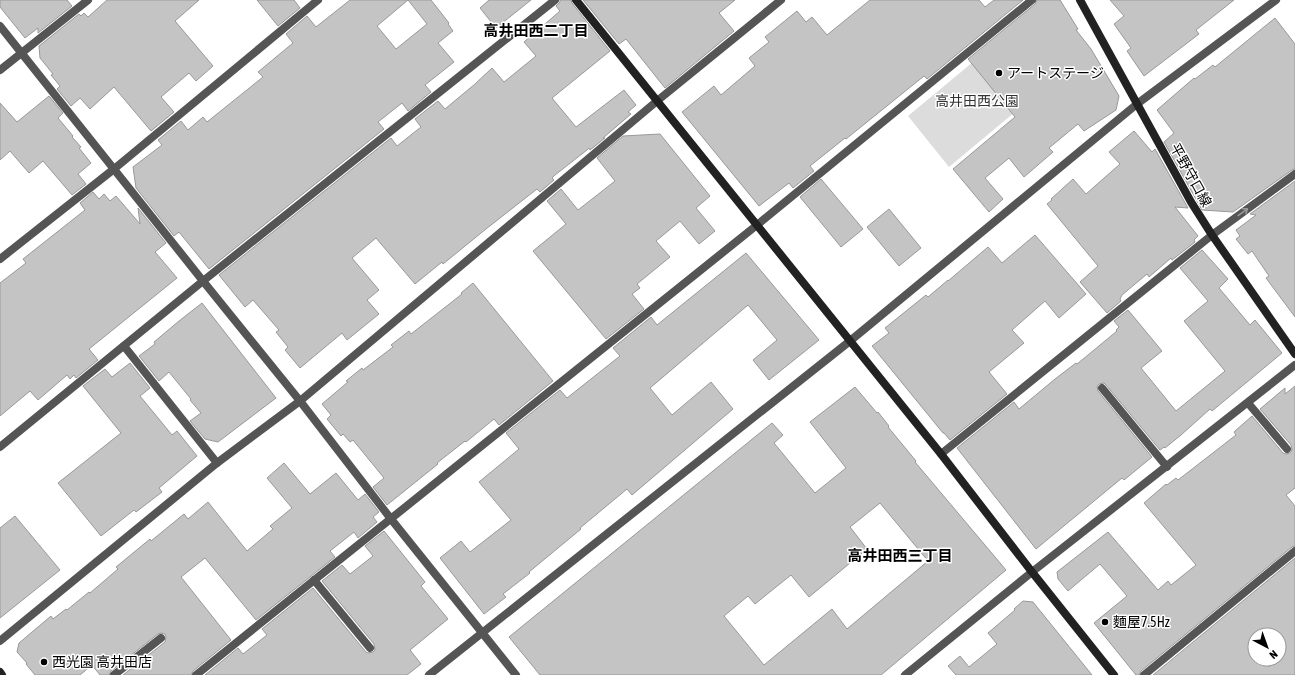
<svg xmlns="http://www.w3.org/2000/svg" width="1295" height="675" font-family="'Asap Condensed','Noto Sans JP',sans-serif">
  <rect width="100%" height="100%" fill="#fff"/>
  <polygon fill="#dcdcdc" points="1003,37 1045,87 949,167 908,116"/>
  <g fill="#c4c4c4" stroke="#999" fill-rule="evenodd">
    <polygon points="0,0 67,0 72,6 38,33 38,28 25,38 0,7"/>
    <polygon points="107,0 199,0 175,21 213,66 196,81 189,73 161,97 174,112 151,131 114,87 90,109 80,98 71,106 57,89 60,86 51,75 53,74 40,58 39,46 79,14 81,16 84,13 88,17"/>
    <polygon points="257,0 294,0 300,8 278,26"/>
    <path d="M350,0H431L449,23L448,24L453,31L438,43L454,62L425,85L431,92L408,111L402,103L378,122L384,129L209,269L179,232L174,236L136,188L133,167L162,145L158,140L181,121L188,130L203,117L207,122L263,77L258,72L293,43L286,34L307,16L316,27ZM408,0L427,24L396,49L377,26Z"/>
    <polygon points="489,0 531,0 496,28 480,8"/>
    <polygon points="560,0 571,0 572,3 610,51 552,98 576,127 624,90 636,105 628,112 631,114 603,138 605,138 590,150 589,148 587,150 555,175 552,178 554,180 540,192 537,189 486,229 443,264 442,262 415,284 376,238 352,258 379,290 367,300 379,314 347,340 342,333 300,368 285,350 288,347 276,332 279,330 253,300 245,307 219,275 391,138 397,146 421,127 415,119 438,101 445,109 475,84 492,68 504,82 536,56 524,42 560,11 556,6 560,2"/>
    <polygon points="583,0 735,0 719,13 734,31 665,88 626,39 619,44"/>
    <polygon points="870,0 979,0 985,7 994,0 1023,0 927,79 924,76 846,139 845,138 810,166 814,171 793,188 789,183 759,206 682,112 714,86 721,95 755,66 749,58 769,42 765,37 797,11 806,22 812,17 827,35"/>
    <polygon points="1037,0 1060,0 1078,29 1076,30 1091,49 1119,96 1116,110 1084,131 1078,124 1049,148 1053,152 1024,177 1009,158 985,178 1003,199 989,212 953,169 1015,117 968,59 1035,4"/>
    <polygon points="1110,0 1234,0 1196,30 1199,34 1144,76 1127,51 1131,48 1114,24 1124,16"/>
    <polygon points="1275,18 1295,44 1295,169 1292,170 1233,212 1202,210 1164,142 1174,133 1157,110 1194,78 1195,79 1213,65 1215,67"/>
    <polygon points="49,96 63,113 58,118 73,136 72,137 81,147 79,148 91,163 78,174 86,184 72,195 43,161 29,173 10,151 0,160 0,103 17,122"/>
    <polygon points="1134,131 1152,152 1155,149 1188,208 1175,207 1198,236 1194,240 1195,242 1172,260 1171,258 1149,277 1147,274 1122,295 1120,299 1121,301 1107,313 1080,282 1098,266 1047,204 1052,200 1051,199 1073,179 1086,194 1120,164 1109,152"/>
    <polygon points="660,134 710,196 696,208 715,231 699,244 680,221 656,241 670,257 637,284 640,288 632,294 644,309 606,339 533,251 566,224 547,201 561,189 578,210 615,181 597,158 623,136"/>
    <polygon points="821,179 863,229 841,247 800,197"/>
    <polygon points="1295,181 1295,317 1266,278 1269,276 1252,251 1248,254 1236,239 1240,236 1236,230 1256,215 1250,214"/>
    <polygon points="93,192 99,199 104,194 110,201 116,196 140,224 138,208 166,243 155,252 177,278 89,349 98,360 76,378 74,375 70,379 67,375 38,400 30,391 0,416 0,283 26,263 23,259 85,210 80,203"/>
    <polygon points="889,209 921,248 899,266 867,227"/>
    <polygon points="1035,235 1086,294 1059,318 1045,301 1012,330 1024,343 989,372 1007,394 950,440 944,433 943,433 872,346 889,333 885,328 926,295 928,297 948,280 948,281 988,247 1002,263"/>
    <polygon points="1202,250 1228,279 1219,288 1250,325 1255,320 1282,353 1212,411 1210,409 1181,435 1165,448 1164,447 1160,450 1106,385 1104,383 1099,384 1097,386 1098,391 1152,457 1124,480 1122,478 1036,549 957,448 1014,402 1019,409 1055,379 1076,363 1077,364 1088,355 1117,331 1116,330 1119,327 1114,321 1128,310 1162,351 1141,368 1176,411 1225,371 1184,321 1208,301 1180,268"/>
    <polygon points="746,253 819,340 769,380 753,360 777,340 748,305 650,388 672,415 711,382 733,409 632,495 627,489 580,528 581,529 529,572 530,573 503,594 506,597 484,614 440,558 461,541 470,552 511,520 479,482 519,449 506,433 560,390 567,398 620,356 613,348 651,317 657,325"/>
    <polygon points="473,283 553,381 499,425 494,419 466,442 465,441 437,463 438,464 387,505 373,487 384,478 353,440 350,442 343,434 341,436 327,419 331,415 322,404 348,382 346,381 362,368 363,370 393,347 391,345 409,331 411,334 462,294 461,293"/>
    <polygon points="202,303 276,398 218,442 205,439 190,421 201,413 190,400 191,399 169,372 159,381 139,356 155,344 154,342 179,321"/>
    <polygon points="130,363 150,388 140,396 172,435 177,431 197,456 159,488 162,492 136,512 134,510 101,536 58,483 121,433 83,386 105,369 112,377"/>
    <polygon points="1295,386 1295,488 1286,495 1295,506 1295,546 1292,547 1141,671 1139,675 1136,675 1094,623 1127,596 1100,564 1068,591 1058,579 1057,572 1108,532 1158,590 1168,581 1171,585 1196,565 1144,503 1166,484 1167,485 1176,478 1178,480 1236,435 1234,432 1252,416 1283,453 1286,454 1290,453 1292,450 1291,445 1260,409 1285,388 1285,394"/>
    <path d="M855,387L877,413L878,412L889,426L888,427L916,461L915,462L1006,570L881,675H540L509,637L772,423L783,435L774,443L815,493L846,468L810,422ZM880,503L928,561L847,629L832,609L764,665L724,616L748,596L755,604L791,575L809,597L867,549L850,527Z"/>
    <polygon points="284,463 310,494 336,473 358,500 365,494 379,512 373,517 377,522 358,538 354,532 330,551 335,557 256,620 205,558 181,577 231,640 193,671 191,675 123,675 165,642 166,637 165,634 161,633 158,634 111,671 109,675 100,675 92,665 80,675 35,675 26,664 27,663 17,652 19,643 51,616 53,619 66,609 67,610 89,592 90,593 118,569 116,567 150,539 151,541 184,514 188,519 208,502 247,551 273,529 270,526 292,508 267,478"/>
    <polygon points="15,516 60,570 0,618 0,528"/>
    <polygon points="384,531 425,582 421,586 448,619 410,650 421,664 407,675 205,675 238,648 243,654 267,635 262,629 313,588 366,652 368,653 373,652 375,650 374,644 322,581 342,565 350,574 373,556 365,546"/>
    <path d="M1295,558V675H1153ZM1255,635H1279V659H1255Z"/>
    <polygon points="1023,601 1033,602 1092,675 956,675 948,666 960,656 969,667 997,644 988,633 1015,610 1014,609"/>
  </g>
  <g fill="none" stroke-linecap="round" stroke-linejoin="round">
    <g stroke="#555" stroke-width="8">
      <polyline points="1102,388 1167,467"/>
      <polyline points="1248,403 1287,449"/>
      <polyline points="314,580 370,648"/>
      <polyline points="114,675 161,638"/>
      <polyline points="1144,675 1295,551"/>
    </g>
    <g stroke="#555" stroke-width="8">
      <polyline points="0,26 203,281 300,401 391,519 516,675"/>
      <polyline points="0,70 88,0"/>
      <polyline points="0,259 114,169 318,0"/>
      <polyline points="124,346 217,463"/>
      <polyline points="0,447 203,281 555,0"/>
      <polyline points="941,454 1212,235 1295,174"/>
      <polyline points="0,641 217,463 300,401 657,101 781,0"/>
      <polyline points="196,675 757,225 1032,0"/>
      <polyline points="429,675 850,341 1137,104 1276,0"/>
      <polyline points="905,675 1032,572 1295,365"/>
    </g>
    <g stroke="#222" stroke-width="8">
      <polyline points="576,0 941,454 1032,572 1114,675"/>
      <polyline points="1080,0 1191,202 1212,235 1295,354"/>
      <polyline points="0,672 2,675"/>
    </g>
  </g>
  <defs><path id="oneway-shaft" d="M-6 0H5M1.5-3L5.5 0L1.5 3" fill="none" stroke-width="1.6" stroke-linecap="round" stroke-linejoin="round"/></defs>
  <use stroke="#999" href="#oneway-shaft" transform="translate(1243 212) rotate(-36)"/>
  <g fill="#000" stroke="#fff" stroke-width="1.5">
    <circle cx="999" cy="73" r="4"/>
    <circle cx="1105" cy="622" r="4"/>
    <circle cx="44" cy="662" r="4"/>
  </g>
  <g text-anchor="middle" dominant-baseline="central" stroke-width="3" stroke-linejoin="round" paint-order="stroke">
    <g font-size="14" fill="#000" stroke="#fff" text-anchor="start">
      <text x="1007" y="73">アートステージ</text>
      <text x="1113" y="622">麵屋7.5Hz</text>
      <text x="52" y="662">西光園 高井田店</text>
    </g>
    <g font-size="14" fill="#333" stroke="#fff">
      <text x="977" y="101">高井田西公園</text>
    </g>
    <g font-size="14" fill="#000" stroke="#fff">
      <text transform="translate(1191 175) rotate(61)">平野守口線</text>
    </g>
    <g font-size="15" font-weight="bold" fill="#000" stroke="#fff">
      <text x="536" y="30">高井田西二丁目</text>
      <text x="900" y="555">高井田西三丁目</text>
    </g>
  </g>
  <g transform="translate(1267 647) rotate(139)"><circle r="19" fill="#ffffff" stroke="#999999"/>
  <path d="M0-3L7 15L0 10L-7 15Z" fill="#000000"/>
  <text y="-6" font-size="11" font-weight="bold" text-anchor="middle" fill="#000000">N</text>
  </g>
</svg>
